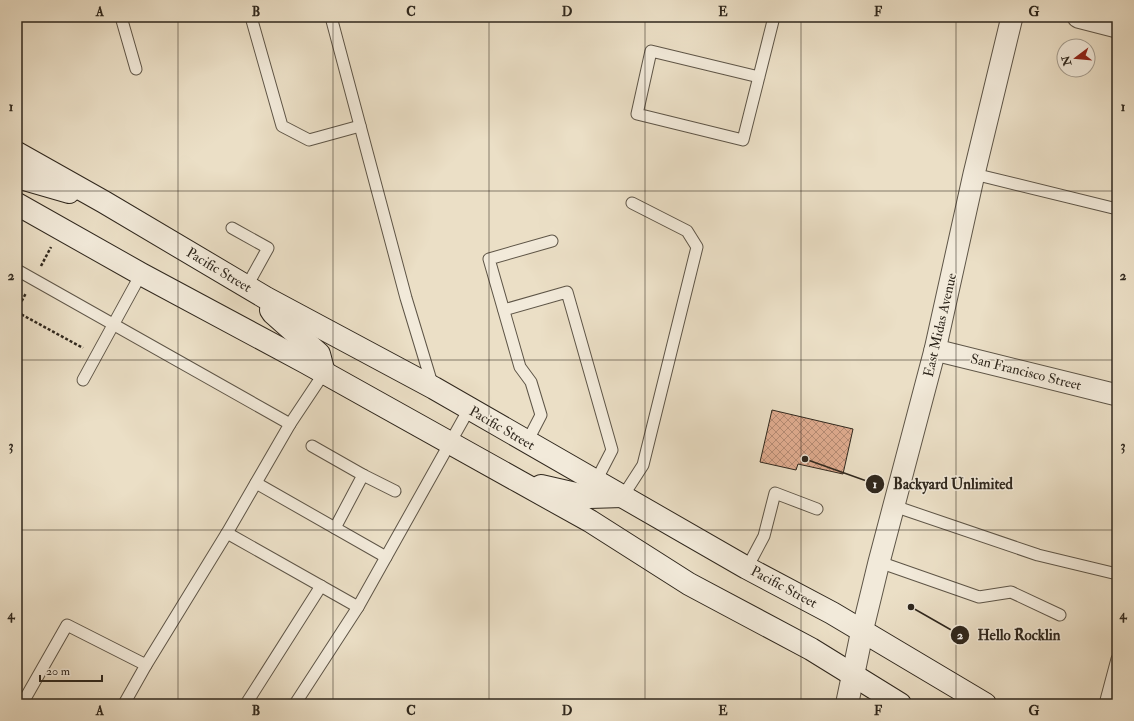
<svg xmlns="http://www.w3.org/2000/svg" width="1134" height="721" font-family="'IM FELL Double Pica',serif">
  <defs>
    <pattern id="building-cross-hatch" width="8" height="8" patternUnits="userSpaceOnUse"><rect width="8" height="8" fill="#e0ac90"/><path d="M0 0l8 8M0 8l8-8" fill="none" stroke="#b68c75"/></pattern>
  </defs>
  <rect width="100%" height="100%" fill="#ebdfc6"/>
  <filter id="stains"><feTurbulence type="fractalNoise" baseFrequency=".005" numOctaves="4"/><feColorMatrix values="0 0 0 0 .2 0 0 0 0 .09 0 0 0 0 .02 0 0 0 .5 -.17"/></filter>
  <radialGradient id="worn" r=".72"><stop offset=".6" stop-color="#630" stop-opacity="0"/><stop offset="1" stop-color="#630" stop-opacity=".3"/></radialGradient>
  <polygon fill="url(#building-cross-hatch)" stroke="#2f271d" points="772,410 853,429 843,474 798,464 796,470 760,462"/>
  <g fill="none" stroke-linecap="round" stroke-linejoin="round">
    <defs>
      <g id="service">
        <polyline points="121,17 136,69"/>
        <polyline points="251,17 282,126 309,140 360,126"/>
        <polyline points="331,17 406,298 433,387"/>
        <polyline points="759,77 651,51 637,114 743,140 774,17"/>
        <polyline points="974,174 1117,209"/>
        <polyline points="232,228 268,248 247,286"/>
        <polyline points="17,270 290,424"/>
        <polyline points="504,310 567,292 612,450 596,481"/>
        <polyline points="83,380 141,274"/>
        <polyline points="527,442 541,415 531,382 520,367 489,259 552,241"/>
        <polyline points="312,446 363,475 335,528"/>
        <polyline points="363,475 395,491"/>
        <polyline points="256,483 386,557"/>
        <polyline points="623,496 643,465 697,247 687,231 632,203"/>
        <polyline points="894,506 1038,555 1117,574"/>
        <polyline points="227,533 358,607 469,409"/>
        <polyline points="879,562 979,597 1011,592 1060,615"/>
        <polyline points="747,568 764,536 775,493 817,509"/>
        <polyline points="146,665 227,533 290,424 324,373"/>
        <polyline points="22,704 67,625 146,665 124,704"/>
        <polyline points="246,704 321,586"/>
        <polyline points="295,704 358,607"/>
        <polyline points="1105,704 1117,659"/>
      </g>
      <g id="minor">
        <polyline points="1078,17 1117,27"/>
        <polyline points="935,350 1117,395"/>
        <polyline points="862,632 879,562 935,350 974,174 1012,17"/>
      </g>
      <polyline id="tertiary" points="847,704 862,632"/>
      <g id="secondary">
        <polyline points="17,153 104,202 266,298 434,388 747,568 832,613 985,704"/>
        <polyline points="17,177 69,192"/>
        <polyline points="17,204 141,274 305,362 520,482 590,521 689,584 811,649 900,704"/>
        <polyline points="271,310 273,313 319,354 324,373"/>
        <polyline points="541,486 589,497 623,496"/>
      </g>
    </defs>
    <use href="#service" stroke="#5e5547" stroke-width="13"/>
    <use href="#minor" stroke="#5e5547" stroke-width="23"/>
    <use href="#tertiary" stroke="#5e5547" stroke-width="24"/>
    <use href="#secondary" stroke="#2f271d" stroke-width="24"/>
    <g stroke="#2f271d" stroke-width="2.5" stroke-dasharray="3 2" stroke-linecap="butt">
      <polyline points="41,266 51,247"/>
      <polyline points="17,310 26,293"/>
      <polyline points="17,312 83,348"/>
    </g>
    <use href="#service" stroke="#f2eada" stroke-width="11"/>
    <use href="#minor" stroke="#f2eada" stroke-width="21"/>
    <use href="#tertiary" stroke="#f2eada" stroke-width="22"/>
    <use href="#secondary" stroke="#f2eada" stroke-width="22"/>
  </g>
  <path fill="none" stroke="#2f271d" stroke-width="1" stroke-opacity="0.55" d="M178,17V704M333,17V704M489,17V704M645,17V704M801,17V704M956,17V704M17,191H1117M17,360H1117M17,530H1117"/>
  <g text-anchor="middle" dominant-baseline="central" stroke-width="3" stroke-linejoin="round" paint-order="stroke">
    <g font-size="14" fill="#2f271d" stroke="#f2eada">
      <text transform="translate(219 270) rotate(31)">Pacific Street</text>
      <text transform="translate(940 325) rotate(-77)">East Midas Avenue</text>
      <text transform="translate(1026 372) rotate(14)">San Francisco Street</text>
      <text transform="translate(502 428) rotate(30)">Pacific Street</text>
      <text transform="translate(784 587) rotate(28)">Pacific Street</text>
    </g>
  </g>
  <path fill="none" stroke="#2f271d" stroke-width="1.5" d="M805 459L875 484M911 607L960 635"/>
  <g fill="#2f271d" stroke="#f2eada" stroke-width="1.5">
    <circle cx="805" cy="459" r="4"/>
    <circle cx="911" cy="607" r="4"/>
    <circle cx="875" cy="484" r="10"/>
    <circle cx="960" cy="635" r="10"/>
  </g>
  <g font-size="12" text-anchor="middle" font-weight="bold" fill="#fff">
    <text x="875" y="488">1</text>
    <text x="960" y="639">2</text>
  </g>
  <g font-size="15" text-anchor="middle" font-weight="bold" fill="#2f271d" stroke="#f2eada" stroke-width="3" stroke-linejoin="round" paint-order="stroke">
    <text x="953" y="489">Backyard Unlimited</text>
    <text x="1019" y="640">Hello Rocklin</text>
  </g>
  <rect width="1134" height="721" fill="none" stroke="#ebdfc6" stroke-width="44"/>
  <g transform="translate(1076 58) rotate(254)"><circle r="19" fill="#f2eada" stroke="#a49c8e"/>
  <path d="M0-3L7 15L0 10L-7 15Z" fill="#8f2418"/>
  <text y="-6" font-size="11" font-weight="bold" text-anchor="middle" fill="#2f271d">N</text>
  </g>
  <path d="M40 675v6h62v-6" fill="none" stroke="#2f271d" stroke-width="2"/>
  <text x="46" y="675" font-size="12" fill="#2f271d" stroke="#f2eada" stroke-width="3" paint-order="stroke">20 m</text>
  <rect x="22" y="22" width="1090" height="677" fill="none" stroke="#2f271d" stroke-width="1.5"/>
  <g font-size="13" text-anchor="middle" font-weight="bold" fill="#2f271d">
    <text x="100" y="16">A</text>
    <text x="256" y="16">B</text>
    <text x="411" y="16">C</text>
    <text x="567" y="16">D</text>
    <text x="723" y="16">E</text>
    <text x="878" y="16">F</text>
    <text x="1034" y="16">G</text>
    <text x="11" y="111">1</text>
    <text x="1123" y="111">1</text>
    <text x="11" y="280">2</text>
    <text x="1123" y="280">2</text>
    <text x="11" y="450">3</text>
    <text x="1123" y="450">3</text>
    <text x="11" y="619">4</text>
    <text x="1123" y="619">4</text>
    <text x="100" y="715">A</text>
    <text x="256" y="715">B</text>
    <text x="411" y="715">C</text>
    <text x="567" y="715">D</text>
    <text x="723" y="715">E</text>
    <text x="878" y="715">F</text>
    <text x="1034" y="715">G</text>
  </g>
  <rect width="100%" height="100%" filter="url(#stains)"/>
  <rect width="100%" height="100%" fill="url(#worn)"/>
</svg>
